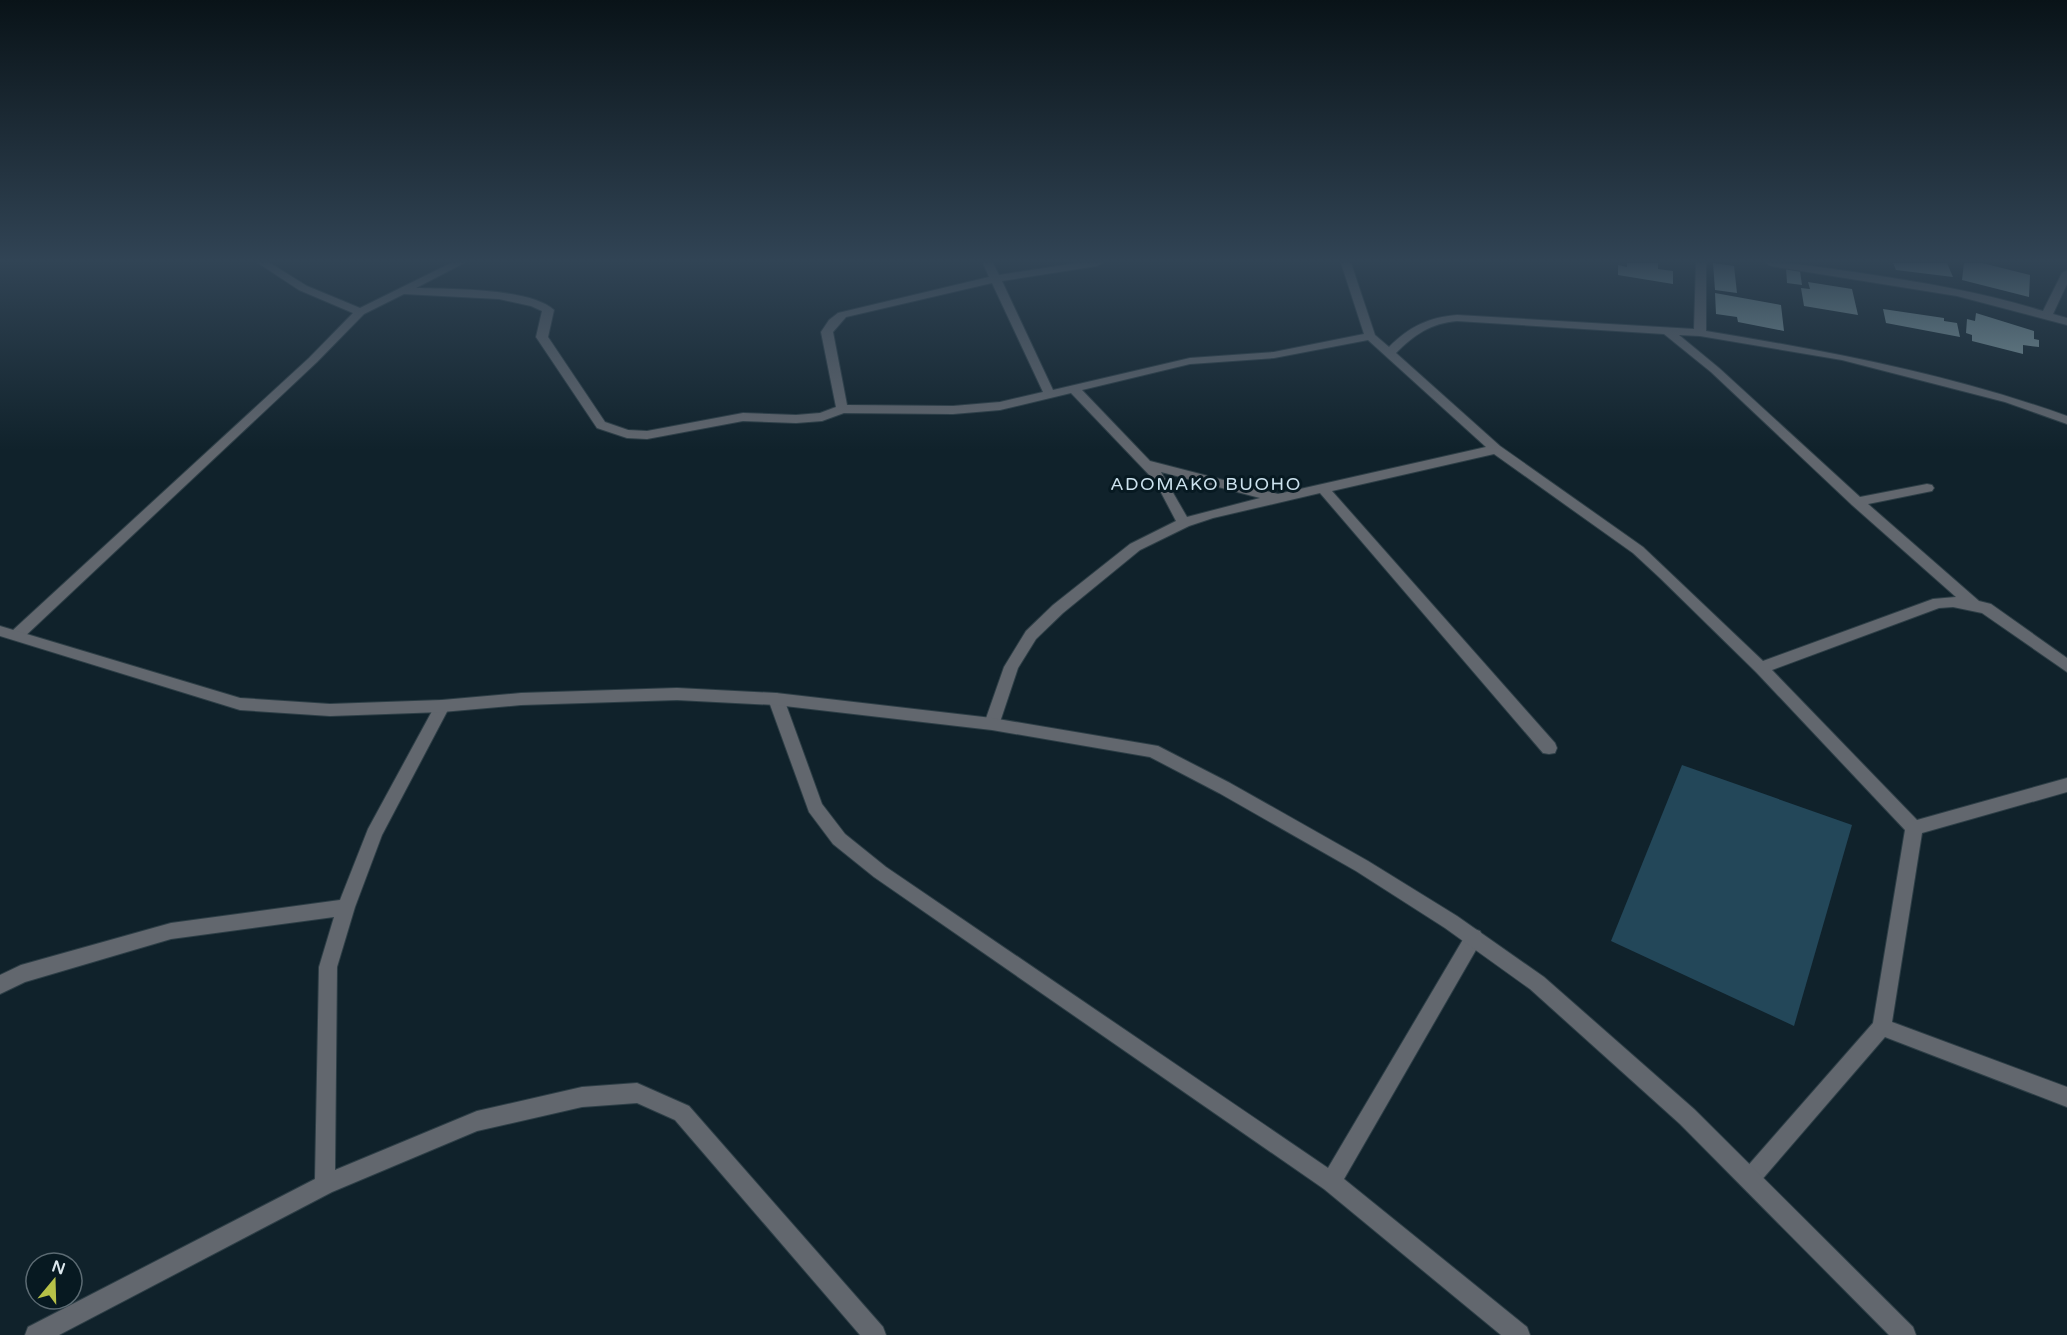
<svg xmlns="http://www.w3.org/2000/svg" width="2067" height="1335" font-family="'Varela Round',sans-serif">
  <rect width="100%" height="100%" fill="#10222b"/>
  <polygon fill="#234759" points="1682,765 1852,825 1794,1026 1611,941"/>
  <g fill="#86a0a4">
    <polygon points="1627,263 1658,263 1658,269 1673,271 1673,284 1618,275 1618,265 1627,267"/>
    <polygon points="1713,263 1734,266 1737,293 1715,290"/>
    <polygon points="1893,263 1947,263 1953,277 1896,270"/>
    <polygon points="1964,263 1982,263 2030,275 2029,297 1962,280"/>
    <polygon points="1786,268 1800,271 1802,285 1787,283"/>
    <polygon points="1808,282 1852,289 1858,315 1804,306 1801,288 1810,289"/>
    <polygon points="1715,293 1781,305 1784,331 1738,322 1737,317 1716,314"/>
    <polygon points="1883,309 1944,318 1944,321 1957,323 1960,337 1886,323"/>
    <polygon points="1976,313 2034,331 2034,339 2039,340 2039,347 2023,345 2023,354 1972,341 1972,335 1966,333 1967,319 1975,321"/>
  </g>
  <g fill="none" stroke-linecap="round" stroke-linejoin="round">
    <defs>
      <g id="minor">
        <path d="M258,263H270L307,286L360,308L451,263H464L416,288C449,289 530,288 554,310L548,337L605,422L628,430L647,431L743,413L796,415L820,413L836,407L821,332L829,320L838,313L989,277L983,263H993L999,275L1077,263H1102L1097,266L1002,281L1053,390L1190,358L1274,352L1364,334L1341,263H1351L1375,335L1389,347C1409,327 1429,317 1457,315L1694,329L1696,263H1706V331C1828,351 1950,374 2067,416V424L2005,402L1842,360L1700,336L1679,335L1719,368L1860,497L1927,484L1932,485L1934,488L1932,491L1868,504L1979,601L1991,604L2067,658V672L1982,613L1953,607L1939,608L1772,670L1917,820L2067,778V792L1922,833L1892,1022L2067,1087V1107L1885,1037L1759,1183L1752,1186L1745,1183L1742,1176L1745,1169L1873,1023L1905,830L1756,672L1660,578L1633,553L1494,454L1332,491L1555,743L1557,748L1555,753L1549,754L1543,753L1320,493L1213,518L1189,526L1140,550L1063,613L1036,639L1018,668L998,728H986L984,724L1004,667L1026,631L1053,605L1130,544L1176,521L1155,481L1071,393L1000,410L953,414L844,413L822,421L796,423L743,421L647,439L627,438L597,428L536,337L542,311L531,306L499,299L404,294L364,314L317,362L22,639H12L10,635L12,631L309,358L353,313L299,290ZM992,283L1043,392L1000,402L953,406L847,405L833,332L846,317ZM1457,321L1664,334L1711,372L1852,505L1956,597L1933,599L1763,661L1643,547L1500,446L1396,353C1414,335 1431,323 1457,321ZM1368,340L1486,447L1278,494L1150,461L1082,390L1190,364L1274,358ZM1161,472L1260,498L1187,517Z"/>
        <path d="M1766,263C1800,263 1833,269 1867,274C1926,283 1986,293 2043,311L2062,273L2067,270V284L2053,314L2067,318V325L1957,296L1771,266Z"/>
        <polygon points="776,693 781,695 784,699 822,804 845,834 886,867 1328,1168 1468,931 1474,929 1480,931 1483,937 1480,943 1344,1179 1527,1327 1530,1335 1501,1335 1324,1189 874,877 833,844 809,812 768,699 771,695"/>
        <polygon points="442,700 447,702 450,706 382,835 355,907 337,967 335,1170 477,1111 582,1087 637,1083 689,1106 883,1327 886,1335 860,1335 675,1120 637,1103 582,1107 477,1131 332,1192 59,1335 25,1335 28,1327 315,1179 319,967 334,917 171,939 25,982 0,994 0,975 21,965 171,923 340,900 368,829 437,702"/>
      </g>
      <polygon id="tertiary" points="0,626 240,698 330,704 442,700 521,693 677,688 776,693 992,718 1158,746 1230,783 1368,861 1457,916 1544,977 1694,1109 1913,1327 1916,1335 1889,1335 1680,1124 1530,989 1445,928 1356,871 1219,793 1150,757 992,730 776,705 677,700 521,705 442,712 330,716 240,710 0,636"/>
    </defs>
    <use href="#minor" stroke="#2d3e46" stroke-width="2"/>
    <use href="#tertiary" stroke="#2d3e46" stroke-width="2"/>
    <use href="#minor" fill="#62676e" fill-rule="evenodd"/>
    <use href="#tertiary" fill="#62676e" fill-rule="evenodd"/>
  </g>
  <linearGradient id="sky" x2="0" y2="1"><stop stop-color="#091318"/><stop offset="0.58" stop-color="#314455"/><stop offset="1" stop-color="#314455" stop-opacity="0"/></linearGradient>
  <rect width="2067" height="450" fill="url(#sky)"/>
  <g text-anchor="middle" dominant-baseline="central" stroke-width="6" stroke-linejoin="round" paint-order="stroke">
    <g font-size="18" letter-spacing="1.5" fill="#cde3ef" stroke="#071921">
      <text x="1206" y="484">ADOMAKO BUOHO</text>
    </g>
  </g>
  <g transform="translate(54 1281) rotate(19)"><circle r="28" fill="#071921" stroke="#5c6b73" stroke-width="1.5"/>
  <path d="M0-4.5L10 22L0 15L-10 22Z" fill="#b7c148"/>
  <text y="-9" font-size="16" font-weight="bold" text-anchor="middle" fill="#dce7ed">N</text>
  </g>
</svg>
